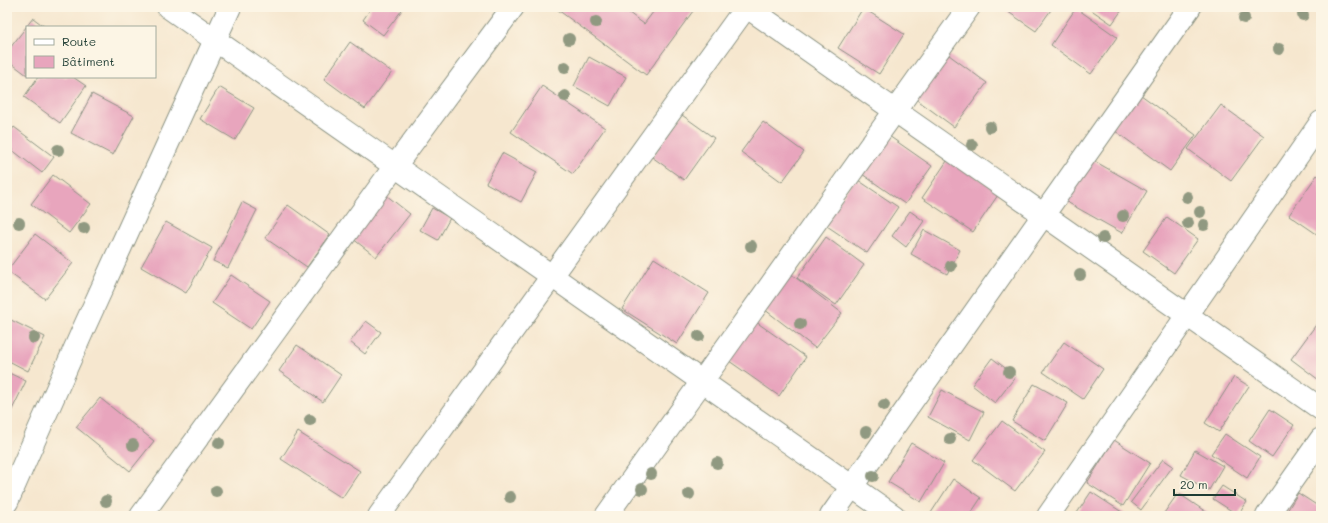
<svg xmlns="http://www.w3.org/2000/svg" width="1328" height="523" font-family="Mali,sans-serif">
  <rect width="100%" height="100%" fill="#fcf5e5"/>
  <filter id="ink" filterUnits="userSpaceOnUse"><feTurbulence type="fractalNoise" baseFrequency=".025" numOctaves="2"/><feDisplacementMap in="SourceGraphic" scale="8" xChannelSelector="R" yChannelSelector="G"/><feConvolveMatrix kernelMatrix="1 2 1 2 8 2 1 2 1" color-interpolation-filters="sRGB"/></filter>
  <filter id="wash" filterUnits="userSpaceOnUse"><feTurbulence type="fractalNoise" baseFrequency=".012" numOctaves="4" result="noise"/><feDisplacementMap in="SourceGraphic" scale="16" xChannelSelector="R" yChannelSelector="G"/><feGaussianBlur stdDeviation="0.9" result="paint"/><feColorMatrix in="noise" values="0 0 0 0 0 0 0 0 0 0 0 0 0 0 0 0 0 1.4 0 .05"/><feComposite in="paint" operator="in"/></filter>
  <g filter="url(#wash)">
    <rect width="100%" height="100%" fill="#f6e7cf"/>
    <g id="blocks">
      <g fill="#e8a5bd">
        <polygon points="372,7 398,7 402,10 383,35 363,20"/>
        <polygon points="554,7 621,7 644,24 657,7 696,7 646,75"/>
        <polygon points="1001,7 1053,7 1036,31"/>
        <polygon points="1087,7 1124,7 1112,24"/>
        <polygon points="863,8 904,34 879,74 838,48"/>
        <polygon points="1076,8 1117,37 1091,74 1051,45"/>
        <polygon points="33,18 45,27 27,27 27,75 7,60 7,52"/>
        <polygon points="350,42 392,72 365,109 324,79"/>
        <polygon points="949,55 987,83 954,127 916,99"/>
        <polygon points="589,57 626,77 610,106 574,86"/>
        <polygon points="38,77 73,77 86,86 60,123 24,97"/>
        <polygon points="542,86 605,128 573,174 511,132"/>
        <polygon points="219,87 254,108 235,140 200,119"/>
        <polygon points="1137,92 1196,135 1170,171 1111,128"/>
        <polygon points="92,94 134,116 113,155 71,133"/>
        <polygon points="1221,105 1264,136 1231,181 1188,149"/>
        <polygon points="682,115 714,138 684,180 652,157"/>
        <polygon points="763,122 804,152 782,182 741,152"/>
        <polygon points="14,127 54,157 42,173 7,146 7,136"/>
        <polygon points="889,136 932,166 905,204 862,174"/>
        <polygon points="502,153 537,172 521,202 486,183"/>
        <polygon points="949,158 1000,192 973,232 922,198"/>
        <polygon points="1089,158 1147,191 1122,233 1065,201"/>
        <polygon points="53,175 91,204 69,233 31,204"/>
        <polygon points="1317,175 1321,178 1321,237 1289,215"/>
        <polygon points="855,178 898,207 867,253 824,224"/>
        <polygon points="386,195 410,214 376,257 352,238"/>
        <polygon points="242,202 257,210 228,268 213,261"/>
        <polygon points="288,205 330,235 307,267 265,238"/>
        <polygon points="432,208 450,218 438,240 420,230"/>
        <polygon points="910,211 924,221 906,247 892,236"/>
        <polygon points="1167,217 1198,239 1174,273 1143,251"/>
        <polygon points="166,222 212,248 186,293 141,267"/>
        <polygon points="924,230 960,250 947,274 911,254"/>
        <polygon points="35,234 73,263 45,299 7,271"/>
        <polygon points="826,237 864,265 836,305 797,278"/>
        <polygon points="654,258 709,293 677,344 622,309"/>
        <polygon points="787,271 842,313 815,348 760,306"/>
        <polygon points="231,275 270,301 251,329 212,303"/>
        <polygon points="749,317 806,357 779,396 722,356"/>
        <polygon points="7,318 45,337 28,371 7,360"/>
        <polygon points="1321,318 1321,377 1319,380 1291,359"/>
        <polygon points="366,321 381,332 365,354 350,342"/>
        <polygon points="1064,342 1103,369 1083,399 1043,372"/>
        <polygon points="297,345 341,375 323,402 279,371"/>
        <polygon points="992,358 1016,376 995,403 972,385"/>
        <polygon points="7,372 26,381 7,420"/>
        <polygon points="1234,377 1249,386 1219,432 1205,423"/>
        <polygon points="1034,384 1068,403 1045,441 1012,421"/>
        <polygon points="942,390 984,412 970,440 928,417"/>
        <polygon points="100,398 154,441 130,471 76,427"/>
        <polygon points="1270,409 1294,425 1272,457 1249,441"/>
        <polygon points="1002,421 1045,452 1015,491 973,460"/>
        <polygon points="298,432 360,471 342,498 281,459"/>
        <polygon points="1225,434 1260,457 1247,478 1211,454"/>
        <polygon points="1114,440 1150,463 1123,506 1087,483"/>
        <polygon points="911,443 944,463 921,502 888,482"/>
        <polygon points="1195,450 1223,466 1209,490 1181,475"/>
        <polygon points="1163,459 1173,466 1141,510 1131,502"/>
        <polygon points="953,479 981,498 969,516 929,516"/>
        <polygon points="1222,486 1247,502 1238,515 1213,499"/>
        <polygon points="1091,492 1128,516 1075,516"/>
        <polygon points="1178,493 1212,516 1162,516"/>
        <polygon points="1298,493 1321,508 1321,516 1284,516"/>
      </g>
    </g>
  </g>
  <g filter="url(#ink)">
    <use href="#blocks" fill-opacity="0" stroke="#8a9282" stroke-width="1"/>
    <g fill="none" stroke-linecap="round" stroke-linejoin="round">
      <defs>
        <g id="minor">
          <polyline points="168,7 894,516"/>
          <polyline points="747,7 1321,409"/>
          <polyline points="7,502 83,330 230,7"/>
          <polyline points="141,516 395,166 513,7"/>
          <polyline points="379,516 746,7"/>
          <polyline points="606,516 969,7"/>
          <polyline points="831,516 1190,7"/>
          <polyline points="1048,516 1321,122"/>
          <polyline points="1267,516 1321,439"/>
        </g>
      </defs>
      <use href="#minor" stroke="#8a9282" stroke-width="24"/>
      <use href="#minor" stroke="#fff" stroke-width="22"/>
    </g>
    <g fill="#909981">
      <circle cx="1303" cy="15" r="6"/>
      <circle cx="1244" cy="18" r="6"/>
      <circle cx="596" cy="22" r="6"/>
      <circle cx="569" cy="39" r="6"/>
      <circle cx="1279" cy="49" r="6"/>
      <circle cx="565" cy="67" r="6"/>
      <circle cx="565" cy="96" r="6"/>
      <circle cx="990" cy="127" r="6"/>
      <circle cx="972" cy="145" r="6"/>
      <circle cx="58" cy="150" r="6"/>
      <circle cx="1187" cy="197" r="6"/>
      <circle cx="1200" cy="212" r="6"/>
      <circle cx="1123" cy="216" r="6"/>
      <circle cx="19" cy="223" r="6"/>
      <circle cx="1188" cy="223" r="6"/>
      <circle cx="1204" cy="225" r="6"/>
      <circle cx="84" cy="228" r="6"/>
      <circle cx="1103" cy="238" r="6"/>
      <circle cx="751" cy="246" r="6"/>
      <circle cx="951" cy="266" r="6"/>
      <circle cx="1080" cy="275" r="6"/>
      <circle cx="800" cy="324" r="6"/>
      <circle cx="699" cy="336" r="6"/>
      <circle cx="34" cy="338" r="6"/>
      <circle cx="1009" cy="372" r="6"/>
      <circle cx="884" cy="405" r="6"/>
      <circle cx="310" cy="420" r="6"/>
      <circle cx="866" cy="432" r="6"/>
      <circle cx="950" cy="439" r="6"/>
      <circle cx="219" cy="443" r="6"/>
      <circle cx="133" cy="445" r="6"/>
      <circle cx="717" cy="463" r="6"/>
      <circle cx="651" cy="474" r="6"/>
      <circle cx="873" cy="476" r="6"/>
      <circle cx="642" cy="489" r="6"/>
      <circle cx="216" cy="491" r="6"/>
      <circle cx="689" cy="494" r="6"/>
      <circle cx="510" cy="497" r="6"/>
      <circle cx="106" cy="501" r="6"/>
    </g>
  </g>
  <rect width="1328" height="523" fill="none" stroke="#fcf5e5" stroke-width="24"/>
  <rect x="26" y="26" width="130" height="52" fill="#fcf5e5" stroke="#a4ab9e"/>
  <rect x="34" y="39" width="20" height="6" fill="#ffffff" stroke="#a4ab9e"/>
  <text x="62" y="46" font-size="12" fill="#1f3d34">Route</text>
  <rect x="34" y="56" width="20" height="12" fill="#e8a5bd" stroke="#a4ab9e"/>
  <text x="62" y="66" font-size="12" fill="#1f3d34">Bâtiment</text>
  <path d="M1174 489v6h61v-6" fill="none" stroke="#1f3d34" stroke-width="2"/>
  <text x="1180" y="489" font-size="12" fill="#1f3d34" stroke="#fcf5e5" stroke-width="3" paint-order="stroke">20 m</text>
</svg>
